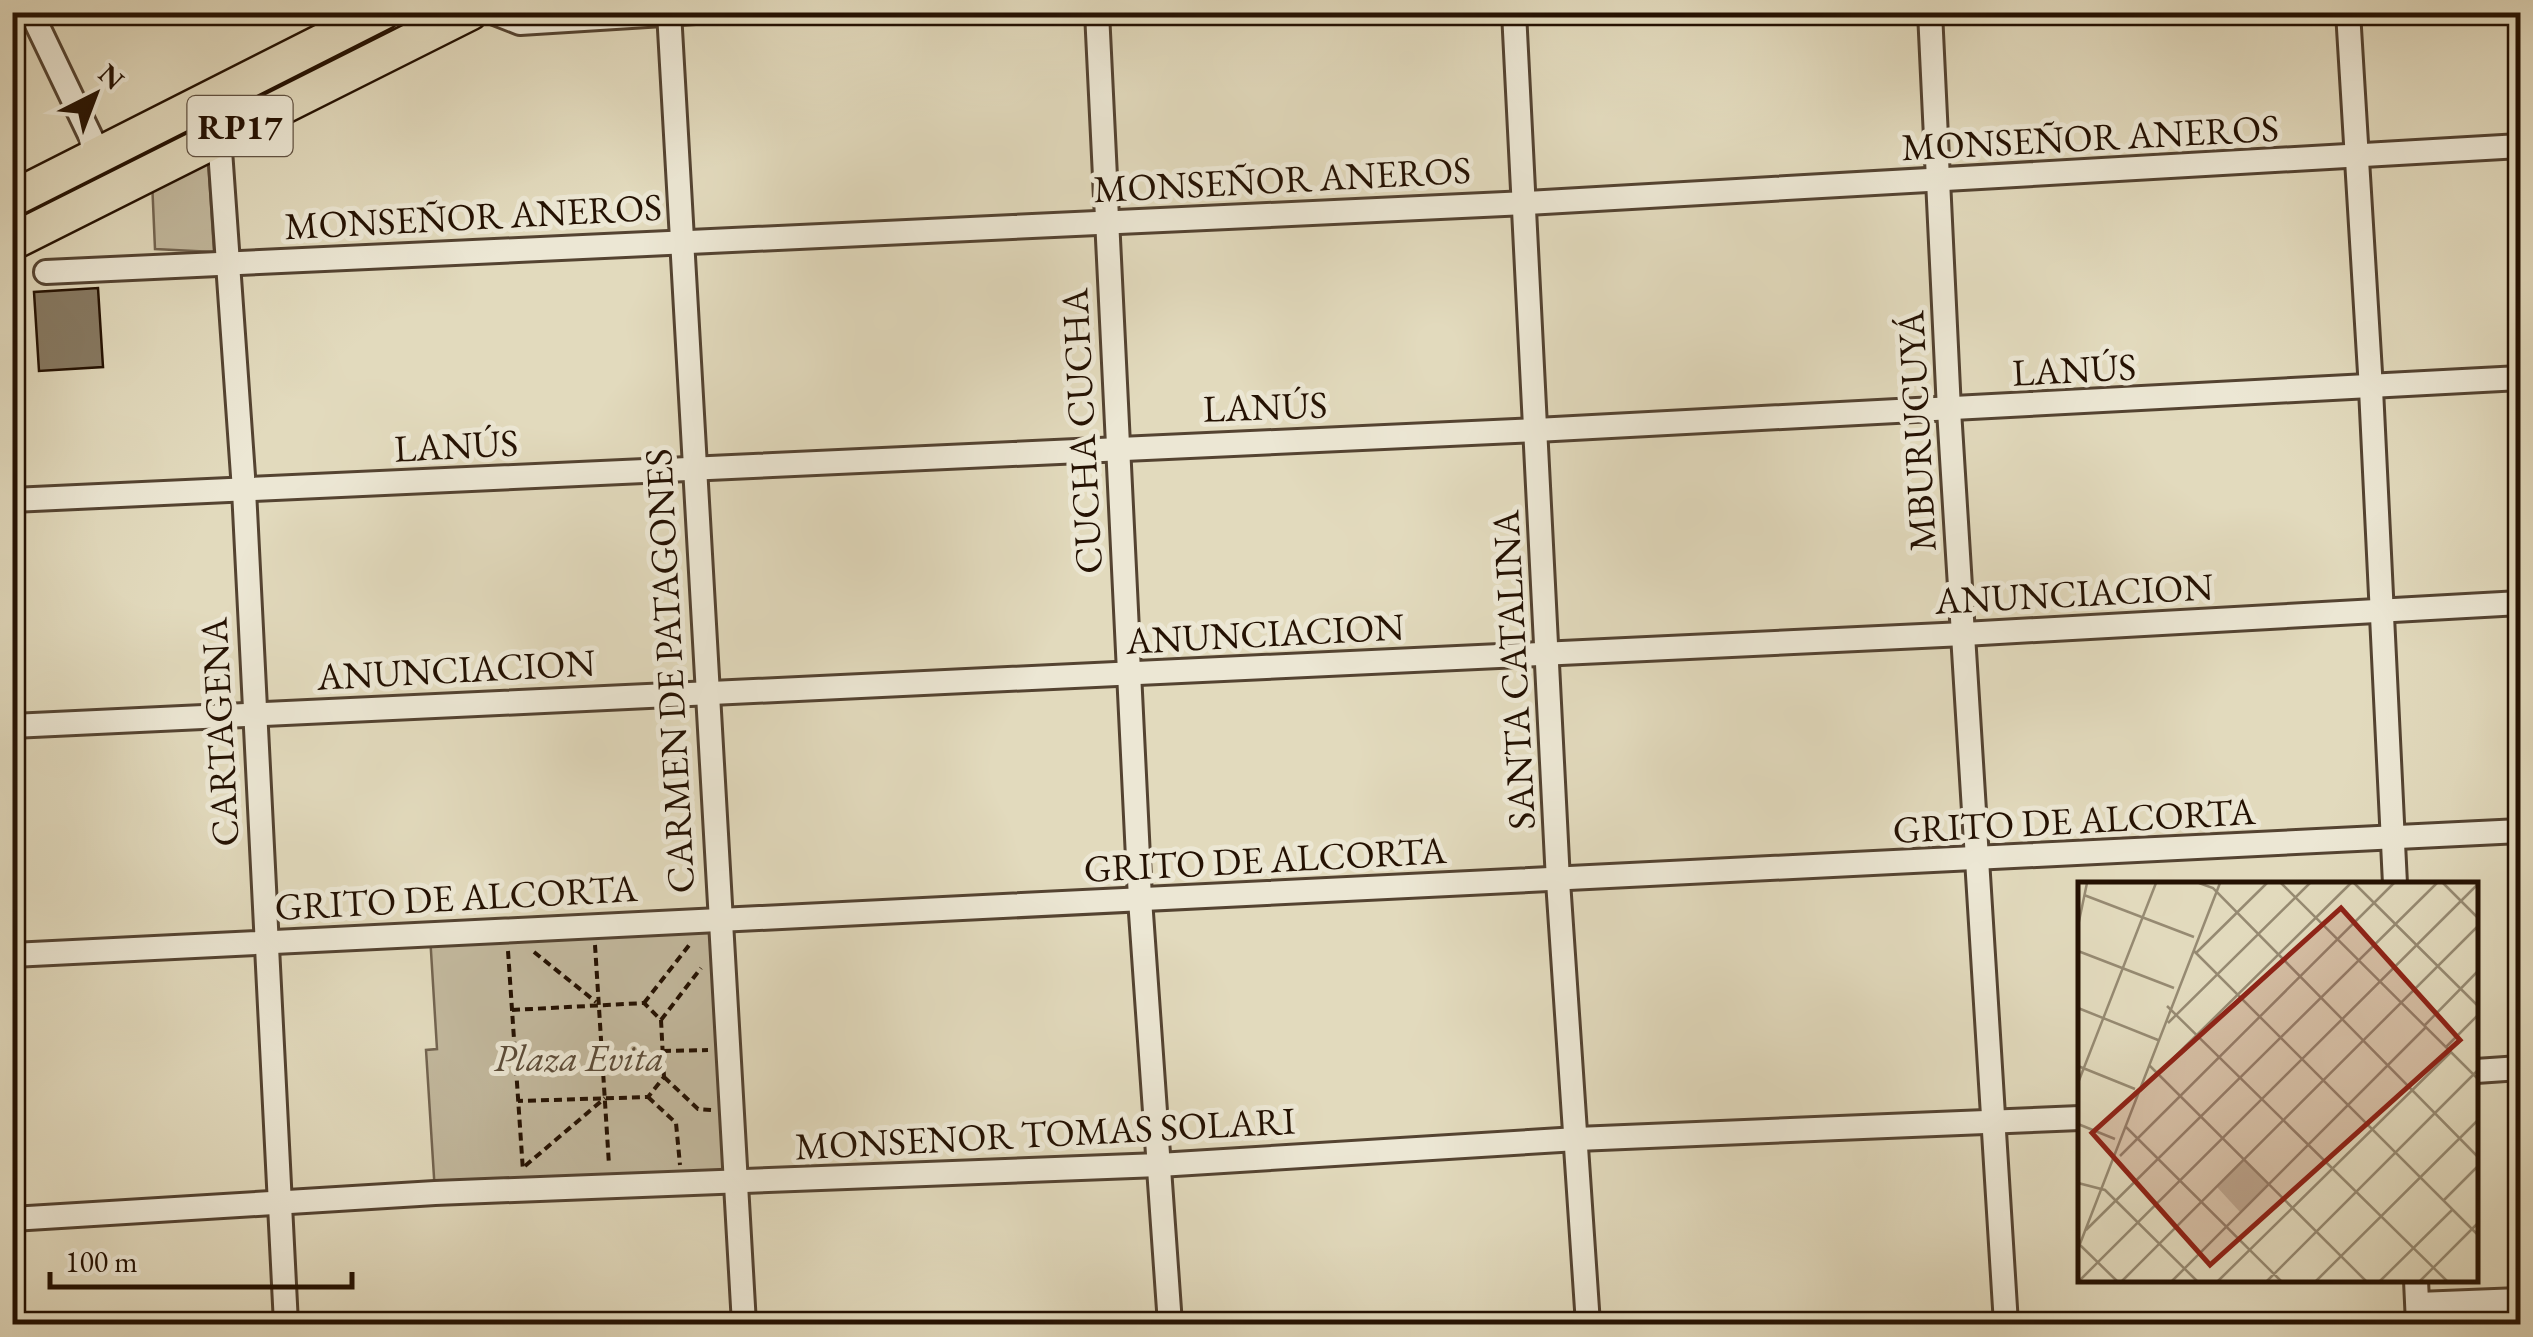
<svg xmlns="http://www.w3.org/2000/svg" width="2533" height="1337" font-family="'EB Garamond',serif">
  <rect width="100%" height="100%" fill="#e2dabd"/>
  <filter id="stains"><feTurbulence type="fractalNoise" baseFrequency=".002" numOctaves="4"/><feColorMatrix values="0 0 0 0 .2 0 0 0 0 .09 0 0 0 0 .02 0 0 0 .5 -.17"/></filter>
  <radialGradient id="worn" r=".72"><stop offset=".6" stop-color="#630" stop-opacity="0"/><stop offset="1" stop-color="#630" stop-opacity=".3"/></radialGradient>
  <g fill="#c2b89d" stroke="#736450" stroke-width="2.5">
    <polygon points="418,13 427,13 13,224 13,219"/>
    <polygon points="208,158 214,252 155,249 152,180"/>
    <polygon points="718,919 734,1183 435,1193 426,1050 437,1049 430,935"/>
  </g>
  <polygon fill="#877a63" stroke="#241102" stroke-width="2.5" points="98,288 103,367 39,371 34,292"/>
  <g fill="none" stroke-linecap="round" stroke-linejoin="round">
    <defs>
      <g id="minor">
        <polyline points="31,12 99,154"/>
        <polyline points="492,12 520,23 695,12"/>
        <polyline points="669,12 744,1324"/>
        <polyline points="1097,12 1140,899 1170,1324"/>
        <polyline points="1514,12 1558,881 1588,1324"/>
        <polyline points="1930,12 1949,410 2006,1324"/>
        <polyline points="2348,12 2371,389 2395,884"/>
        <polyline points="219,136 244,490 286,1324"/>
        <polyline points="46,272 1527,203 2520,146"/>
        <polyline points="12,500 1536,430 2520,378"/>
        <polyline points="12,726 1964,634 2520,603"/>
        <polyline points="12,955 2520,831"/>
        <polyline points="2476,1071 2520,1068"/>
        <polyline points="12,1219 435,1193 1159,1165 1577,1139 2080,1118"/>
        <polyline points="2416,1280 2418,1324"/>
        <polyline points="2418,1304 2520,1300"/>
      </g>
      <g id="primary">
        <polyline points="12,199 382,12"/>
        <polyline points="12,242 470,12"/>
      </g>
    </defs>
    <use href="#minor" stroke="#544331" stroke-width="28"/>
    <use href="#primary" stroke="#241102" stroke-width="40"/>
    <g stroke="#241102" stroke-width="4" stroke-dasharray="8 5" stroke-linecap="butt">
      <polyline points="595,945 609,1165"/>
      <polyline points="508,951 523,1171"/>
      <polyline points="534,952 596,1002"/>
      <polyline points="644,1003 690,944"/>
      <polyline points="512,1010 644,1003 661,1020 664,1077 648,1097 518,1101"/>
      <polyline points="661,1020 701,968"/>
      <polyline points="663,1051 708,1050"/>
      <polyline points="664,1077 698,1109 711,1110"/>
      <polyline points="648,1097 676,1123 680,1165"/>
      <polyline points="525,1166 605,1098"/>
    </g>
    <use href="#minor" stroke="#ece7d4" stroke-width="22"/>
    <use href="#primary" stroke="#e2dabd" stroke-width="35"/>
  </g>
  <g text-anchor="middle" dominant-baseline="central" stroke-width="10" stroke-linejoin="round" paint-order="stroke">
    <rect fill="#ece7d4" stroke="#605141" stroke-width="2.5" x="187.5" y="96" width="105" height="60" rx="8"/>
    <g font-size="35" font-weight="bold" fill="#241102">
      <text x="240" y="126">RP17</text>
    </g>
    <g font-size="38" fill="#241102" stroke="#ece7d4">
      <text transform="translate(2090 137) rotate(-3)">MONSEÑOR ANEROS</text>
      <text transform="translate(1282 179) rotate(-3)">MONSEÑOR ANEROS</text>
      <text transform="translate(473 216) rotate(-3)">MONSEÑOR ANEROS</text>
      <text transform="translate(2074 369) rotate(-3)">LANÚS</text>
      <text transform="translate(1265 406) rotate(-2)">LANÚS</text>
      <text transform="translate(1081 431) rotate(-93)">CUCHA CUCHA</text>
      <text transform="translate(1916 431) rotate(-93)">MBURUCUYÁ</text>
      <text transform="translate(456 445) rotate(-3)">LANÚS</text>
      <text transform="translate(2074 593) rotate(-3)">ANUNCIACION</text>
      <text transform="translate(1265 633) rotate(-3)">ANUNCIACION</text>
      <text transform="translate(456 669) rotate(-3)">ANUNCIACION</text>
      <text transform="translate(1513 670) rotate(-93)">SANTA CATALINA</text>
      <text transform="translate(669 671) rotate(-93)">CARMEN DE PATAGONES</text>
      <text transform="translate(219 732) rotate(-93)">CARTAGENA</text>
      <text transform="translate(2074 820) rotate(-3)">GRITO DE ALCORTA</text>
      <text transform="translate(1265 859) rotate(-3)">GRITO DE ALCORTA</text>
      <text transform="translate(456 897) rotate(-3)">GRITO DE ALCORTA</text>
      <text transform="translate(1045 1133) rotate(-3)">MONSENOR TOMAS SOLARI</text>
    </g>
    <g font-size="38" font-style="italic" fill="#5b4b38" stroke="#ece7d4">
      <text x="579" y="1057">Plaza Evita</text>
    </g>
  </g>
  <g transform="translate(2078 882)">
    <rect width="400" height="400" fill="#e2dabd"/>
    <path d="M166,278L191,302L162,330L139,305Z" fill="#c2b89d"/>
    <path fill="none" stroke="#968a72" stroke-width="2.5" d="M121,1L135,6L400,275M203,1L400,197M276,1L400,124M365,1L400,36M6,13L116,55M0,44L9,1M0,69L96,106M116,69L400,353M118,71L189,1M89,124L369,399M0,126L80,158M90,141L232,1M346,144L400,89M368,165L400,133M71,183L288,399M0,184L57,207M0,201L78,1M62,209L273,1M0,242L37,257M48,245L203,399M42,274L316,1M0,301L27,308L119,399M366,318L400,284M8,348L359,1M2,363L39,399M0,367L142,1M1,399L400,2M44,399L400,44M94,399L348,145M140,399L373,170M189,399L400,188M238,399L400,238M302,399L374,328M342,399L400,341"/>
    <path fill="#8f2418" fill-opacity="0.15" stroke="#8f2418" stroke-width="5" d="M263,26L382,158L132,383L14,251Z"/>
    <rect width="400" height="400" fill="none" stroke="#241102" stroke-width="5"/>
  </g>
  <rect width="2533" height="1337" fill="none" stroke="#e2dabd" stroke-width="50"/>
  <rect x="15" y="15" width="2503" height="1307" fill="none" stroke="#241102" stroke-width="5"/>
  <rect x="25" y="25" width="2483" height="1287" fill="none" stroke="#241102" stroke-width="2.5"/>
  <g transform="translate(95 95) rotate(42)" stroke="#ece7d4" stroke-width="8" paint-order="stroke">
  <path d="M0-8L18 38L0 25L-18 38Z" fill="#241102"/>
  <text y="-15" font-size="28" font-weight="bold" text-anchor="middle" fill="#241102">N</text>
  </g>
  <path d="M50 1272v15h302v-15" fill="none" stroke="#241102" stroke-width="5"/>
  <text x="65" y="1272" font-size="30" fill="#241102" stroke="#ece7d4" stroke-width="8" paint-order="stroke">100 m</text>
  <rect width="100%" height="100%" filter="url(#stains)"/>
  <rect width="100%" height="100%" fill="url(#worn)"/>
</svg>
